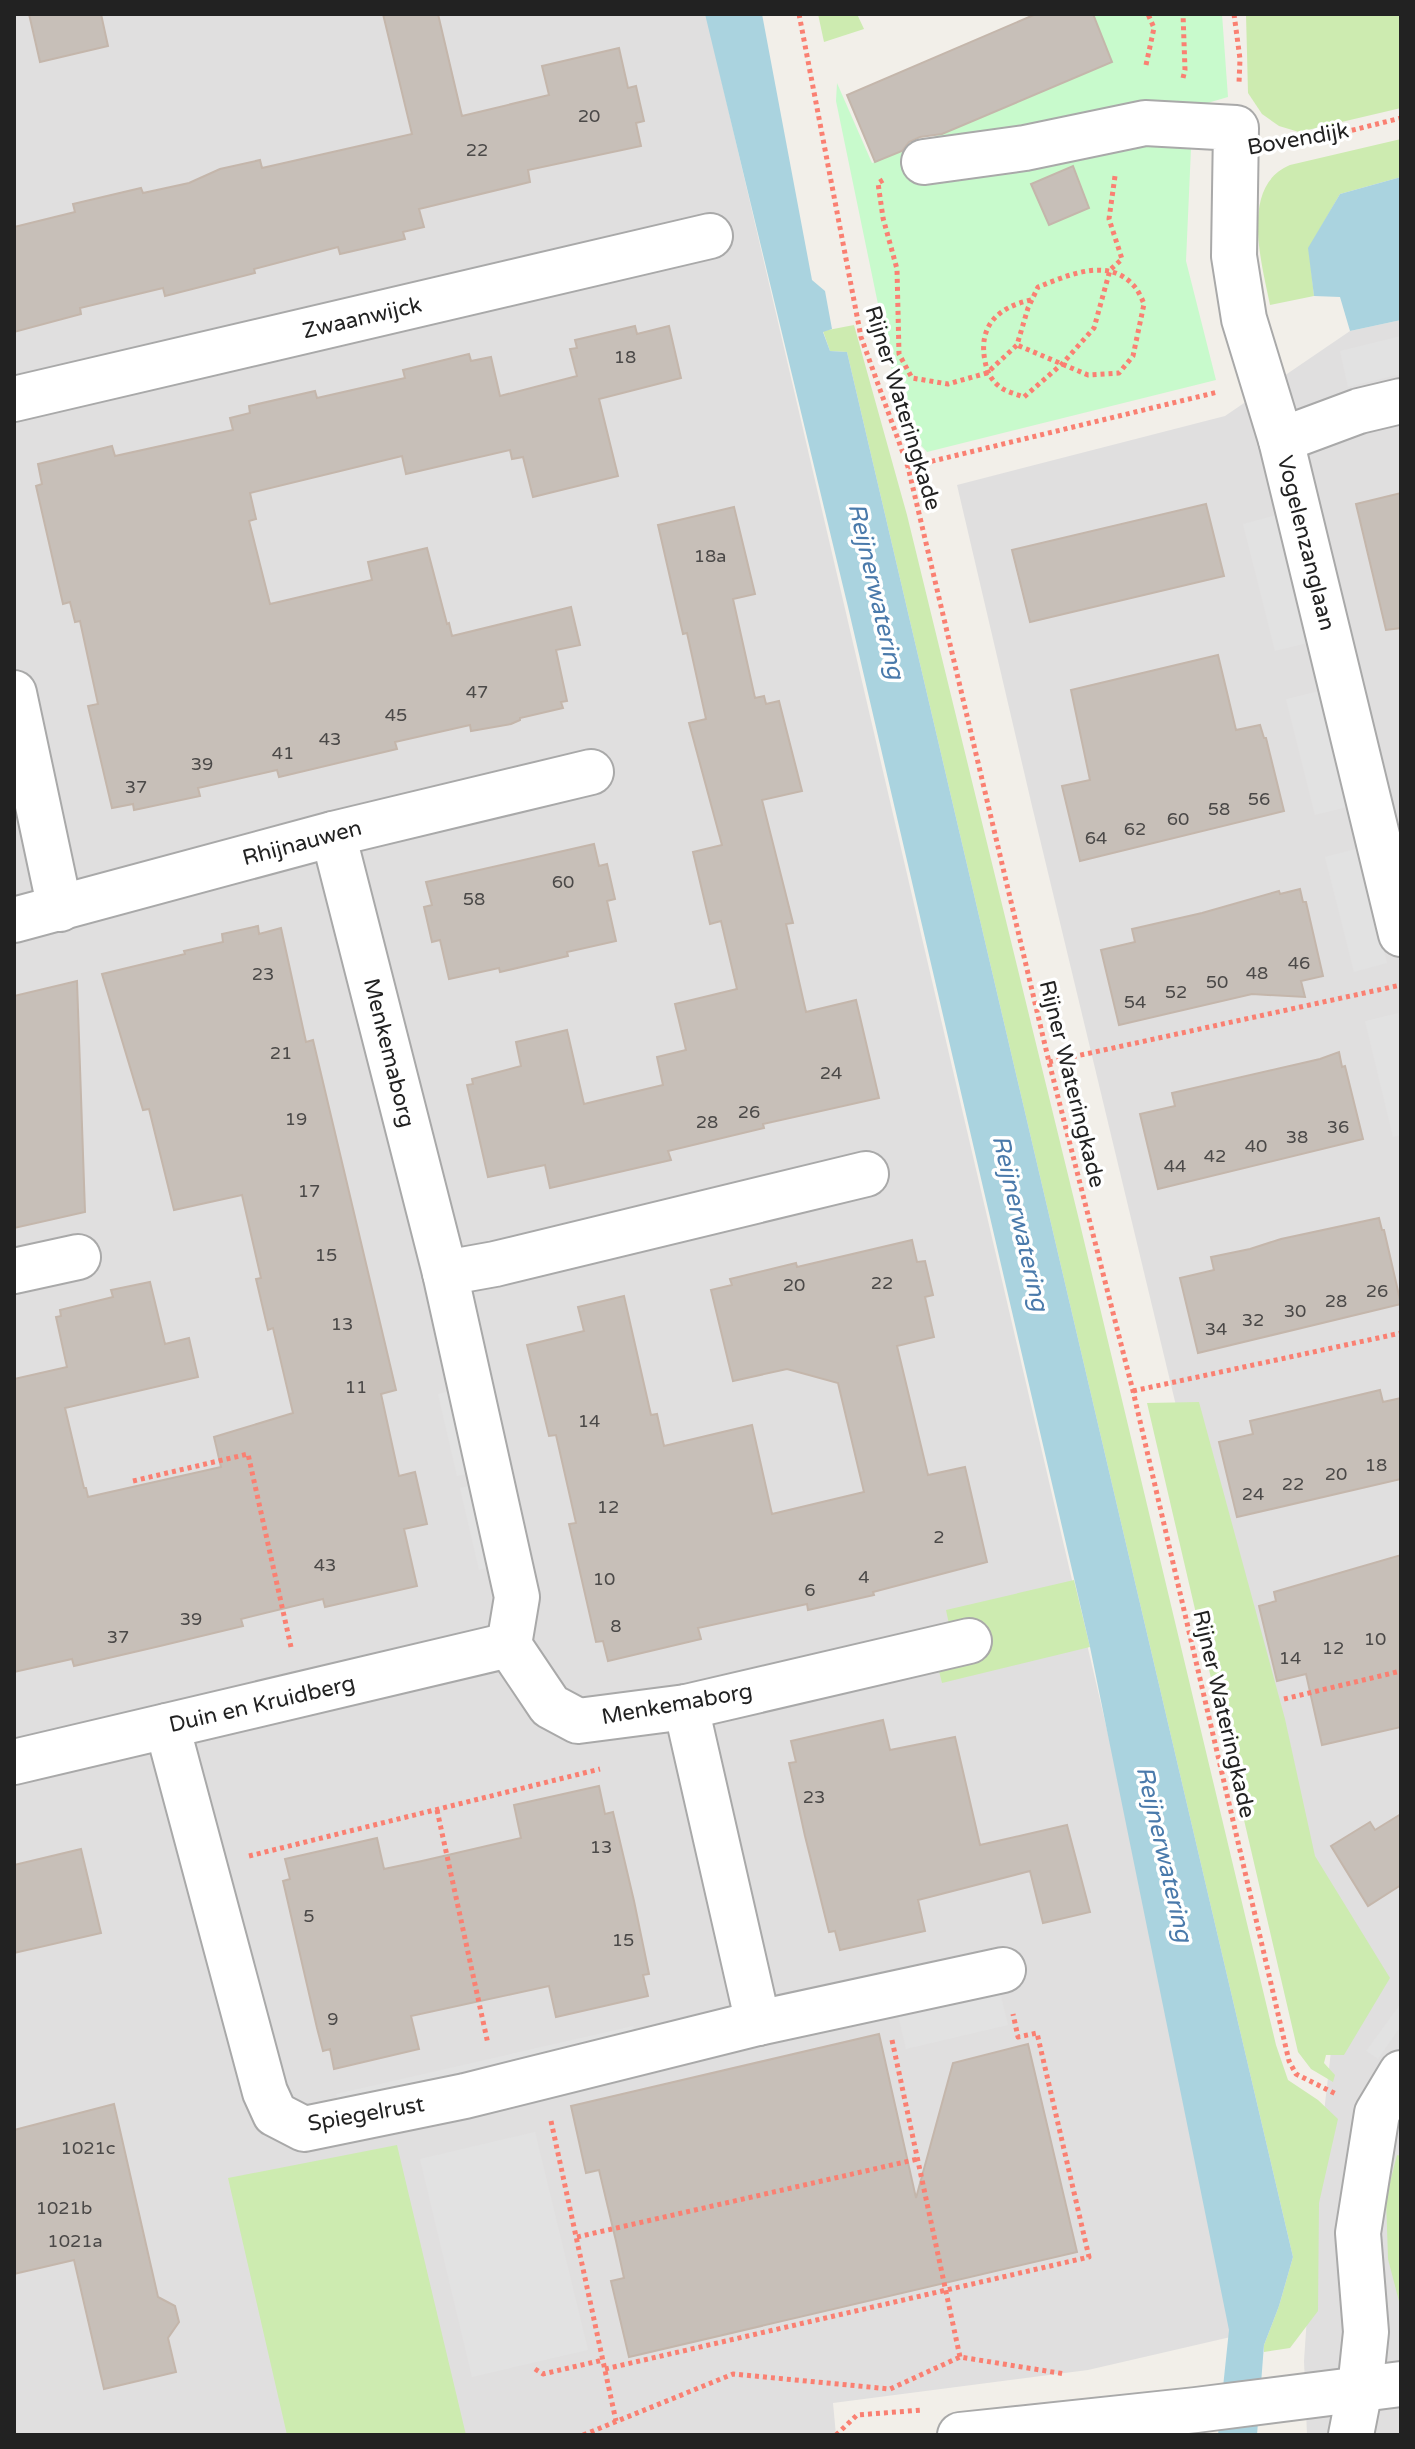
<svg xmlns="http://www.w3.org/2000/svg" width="1415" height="2449" font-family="'Varela Round',sans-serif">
  <rect width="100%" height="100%" fill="#f2efe9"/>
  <g fill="#e0dfdf">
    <polygon points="14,14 706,14 1248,2333 1088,2370 833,2403 836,2435 14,2435"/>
    <polygon points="1401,320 1401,2435 1307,2435 1304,2361 1316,2183 1331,2051 1032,806 957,485 1225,416 1350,331"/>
  </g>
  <g fill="#cdebb0">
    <polygon points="818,14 857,14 864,29 824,42"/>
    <polygon points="1246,14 1401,14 1401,108 1299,132 1279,126 1262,114 1248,93"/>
    <path d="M1401,139V177L1340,194L1309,248L1314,296L1270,305C1262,264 1239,186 1290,165Z"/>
    <polygon points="854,325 907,515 1080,1224 1276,2045 1288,2080 1318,2100 1338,2119 1319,2203 1318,2311 1290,2348 1264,2352 1264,2345 1279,2306 1293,2257 847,352 830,351 823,331"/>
    <polygon points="1199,1402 1285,1719 1315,1856 1390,1978 1344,2055 1326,2055 1324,2063 1335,2075 1333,2082 1311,2069 1298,2052 1147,1403"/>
    <polygon points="1074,1580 1090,1647 942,1683 938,1667 950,1629 946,1610"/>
    <polygon points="397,2145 466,2435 287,2435 228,2178"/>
    <polygon points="1397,2155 1401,2156 1401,2309 1388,2259 1386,2198"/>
  </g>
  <polygon fill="#c8facc" points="1089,14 1222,14 1228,97 1204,104 1192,126 1186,261 1216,380 927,452 903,425 836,101 837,83 872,163 1107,64"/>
  <g fill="#e2e2e2">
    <polygon points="1401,336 1401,374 1348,387 1340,351"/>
    <polygon points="1277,515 1308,643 1275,651 1243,524"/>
    <polygon points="1319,691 1348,807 1315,815 1286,699"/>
    <polygon points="1359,848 1387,963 1354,972 1325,857"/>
    <polygon points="1398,1013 1401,1026 1401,1135 1393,1137 1365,1021"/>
    <polygon points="451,1391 470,1473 457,1476 438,1394"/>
    <polygon points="474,1485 492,1566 479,1570 460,1488"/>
    <polygon points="1000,1992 1008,2025 906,2049 898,2015"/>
    <polygon points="1401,2003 1401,2026 1378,2059 1366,2051"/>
    <polygon points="633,2026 635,2039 339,2108 336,2094"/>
    <polygon points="535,2132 588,2350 472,2377 420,2159"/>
  </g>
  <g fill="#aad3df">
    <polygon points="705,14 762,14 812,280 825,291 832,329 823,332 830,351 847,352 1293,2257 1279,2306 1264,2345 1257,2435 1218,2435 1229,2330 1090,1647 848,607"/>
    <polygon points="1401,177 1401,320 1350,331 1340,297 1314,296 1308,248 1340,194"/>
  </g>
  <g fill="#c7bfb8" stroke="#c4b6ab" stroke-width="2">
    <polygon points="29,14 101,14 108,46 40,62"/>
    <polygon points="383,14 438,14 462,116 549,95 542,66 619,48 628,88 636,86 644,121 636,123 641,146 528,170 530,182 419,209 424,227 403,232 405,239 340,254 338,247 254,269 255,273 165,296 163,288 80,308 81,314 14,332 14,227 75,212 73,204 141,188 143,193 189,183 220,169 260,160 262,168 412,134"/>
    <polygon points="1036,14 1093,14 1112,62 942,134 920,137 909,142 902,151 875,162 847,95"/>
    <polygon points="1073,166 1089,208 1049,225 1031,184"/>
    <polygon points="635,326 637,334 669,326 681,378 599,399 618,476 533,497 523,457 512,459 510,450 406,474 402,456 250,493 256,519 249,521 270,604 372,580 368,562 427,548 447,624 449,623 452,636 571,607 580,645 556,650 567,701 561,702 563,708 520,718 520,720 511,724 471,731 470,725 395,742 397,749 279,777 277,770 198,788 200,796 134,810 133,804 112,808 88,706 98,704 80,621 75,622 70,602 63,604 36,486 42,484 38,464 112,446 115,456 233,430 230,418 250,413 249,406 315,391 317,398 405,378 403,370 469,354 471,361 491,357 500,396 577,376 570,349 577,348 575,340"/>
    <polygon points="1401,493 1401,628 1386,630 1356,504"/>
    <polygon points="1206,504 1224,576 1030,622 1012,550"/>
    <polygon points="734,507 755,594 733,599 755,698 764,696 766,704 779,701 802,791 762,800 793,923 786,924 806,1012 856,1000 879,1098 763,1124 764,1128 668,1151 671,1160 550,1188 545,1165 488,1177 467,1085 473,1084 472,1079 521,1066 516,1042 567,1030 584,1104 663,1085 657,1057 686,1050 675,1004 737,989 721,921 710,924 693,852 722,845 689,723 706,719 687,633 683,634 658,525"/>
    <polygon points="1218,655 1236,730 1260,725 1264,738 1266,738 1284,811 1080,861 1062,786 1090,780 1071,690"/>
    <polygon points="594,844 599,866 607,864 615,899 607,901 616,941 567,952 568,956 500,972 499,968 449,979 440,940 432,942 424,907 432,905 426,882"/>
    <polygon points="1300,889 1303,902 1306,902 1323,976 1301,981 1305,997 1252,994 1119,1025 1101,950 1135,942 1132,929 1202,913 1279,891 1280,894"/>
    <polygon points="258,926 259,934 281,928 306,1042 313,1040 322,1078 396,1390 381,1394 399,1476 415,1472 427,1524 404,1529 417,1586 325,1607 323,1599 241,1619 243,1626 160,1646 74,1666 72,1659 14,1672 14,1379 67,1367 56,1317 61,1316 60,1310 113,1297 111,1290 150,1282 165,1344 189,1338 198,1377 65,1408 84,1488 86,1488 88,1497 221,1467 214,1437 293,1413 273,1328 268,1330 256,1279 261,1278 242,1195 174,1210 149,1109 143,1110 102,974 185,954 184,951 223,942 222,934"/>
    <polygon points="77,981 85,1212 14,1228 14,996"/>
    <polygon points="1339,1052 1342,1067 1345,1066 1363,1139 1158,1189 1140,1114 1175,1106 1172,1093 1320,1059"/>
    <polygon points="1379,1218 1382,1230 1384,1230 1401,1304 1198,1353 1180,1278 1214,1270 1211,1257 1250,1249 1281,1239"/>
    <polygon points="912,1240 917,1262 925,1261 933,1295 925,1297 934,1337 897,1346 928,1475 965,1467 987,1562 873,1592 874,1595 808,1610 807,1604 698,1628 701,1639 608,1661 603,1641 596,1642 569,1524 576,1523 556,1435 549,1436 527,1345 584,1331 578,1307 624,1296 651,1415 657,1414 664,1446 752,1425 772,1514 864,1492 838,1383 787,1369 733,1381 711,1290 732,1285 730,1279 796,1263 797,1267"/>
    <polygon points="1380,1390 1383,1402 1401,1398 1401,1479 1237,1517 1219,1442 1253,1434 1250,1421"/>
    <polygon points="1401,1555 1401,1727 1322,1745 1306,1674 1277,1681 1259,1606 1276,1601 1274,1592"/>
    <polygon points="883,1720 890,1750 955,1737 980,1845 1067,1825 1090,1912 1043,1923 1030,1871 918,1900 925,1931 840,1950 835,1931 829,1932 805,1836 789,1763 796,1762 791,1741"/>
    <polygon points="599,1786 605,1814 613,1812 634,1901 649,1974 643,1975 648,1996 556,2017 549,1986 411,2016 419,2049 334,2069 330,2049 323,2051 317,2028 283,1881 290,1879 285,1859 377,1838 384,1869 422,1861 521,1838 514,1805"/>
    <polygon points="1401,1814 1401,1885 1368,1906 1331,1846 1370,1822 1375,1830"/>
    <polygon points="81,1849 101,1933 14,1953 14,1865"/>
    <polygon points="879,2034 916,2198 953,2063 1028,2044 1077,2252 629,2357 611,2281 624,2278 616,2241 599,2170 586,2173 571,2106"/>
    <polygon points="114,2104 158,2297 175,2306 179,2322 168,2338 176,2372 104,2389 74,2260 14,2274 14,2130"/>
  </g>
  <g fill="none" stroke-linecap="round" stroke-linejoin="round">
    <defs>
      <g id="minor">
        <polyline points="924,162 1025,148 1145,123 1236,128 1234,256 1244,319 1281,440 1401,934"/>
        <polyline points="14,399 710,236"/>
        <polyline points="1281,440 1359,411 1401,401"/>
        <polyline points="14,693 60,909"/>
        <polyline points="333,834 445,1273 517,1597 509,1645 550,1706 578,1721 686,1707 969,1641"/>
        <polyline points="14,920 333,834 591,772"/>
        <polyline points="14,1271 78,1257"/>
        <polyline points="445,1273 495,1264 866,1174"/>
        <polyline points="686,1707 758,2023"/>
        <polyline points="167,1726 265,2092 275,2114 304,2129 465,2096 758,2023 1003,1970"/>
        <polyline points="14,1762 509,1645"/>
        <polyline points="960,2435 1196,2410 1401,2384"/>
        <polyline points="1351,2435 1360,2389 1366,2332 1358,2233 1377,2113 1401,2073"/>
      </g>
    </defs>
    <use href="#minor" stroke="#a9a9a9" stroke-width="48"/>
    <g stroke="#fa8072" stroke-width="5" stroke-dasharray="4 4" stroke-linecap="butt">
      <polyline points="799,14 861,337 908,467 1049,1062 1133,1391 1289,2061 1296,2074 1336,2094"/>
      <polyline points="1234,14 1240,59 1239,83"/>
      <polyline points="1146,65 1154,28 1148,14"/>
      <polyline points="1183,78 1185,70 1183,14"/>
      <polyline points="1281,143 1337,134 1401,118"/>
      <path d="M883,180L878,183L883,218L897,269L899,354L912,378L948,384L987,373L1017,345L1028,308L1038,287C1069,275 1109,256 1135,287C1139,292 1142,299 1144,304L1133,356L1119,373L1088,375L1017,345"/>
      <path d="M1031,300C998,307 978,326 985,361C987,372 991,380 1000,387C1007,392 1016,394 1024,397L1062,364L1094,328L1110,270L1122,259L1109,219L1115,176"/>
      <polyline points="908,467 1218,392"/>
      <polyline points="1049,1062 1401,985"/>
      <polyline points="1133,1391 1401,1333"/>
      <polyline points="133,1481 248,1454 291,1647"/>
      <polyline points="1284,1699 1401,1671"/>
      <polyline points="437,1810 488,2044"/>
      <polyline points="249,1856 600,1769"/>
      <polyline points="892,2040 960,2357"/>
      <polyline points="551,2121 616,2421"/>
      <polyline points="577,2237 918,2159"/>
      <polyline points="535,2369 543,2374 603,2360"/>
      <polyline points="605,2369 1089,2257 1037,2033 1018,2037 1013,2014"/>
      <polyline points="583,2435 733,2374 890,2389 960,2357 1065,2374"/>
      <polyline points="836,2435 857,2415 922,2410"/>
    </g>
    <use href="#minor" stroke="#fff" stroke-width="44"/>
  </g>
  <g text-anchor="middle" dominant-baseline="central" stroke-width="7" stroke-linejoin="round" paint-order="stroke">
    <g font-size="18" fill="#4b4948">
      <text x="589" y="116">20</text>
      <text x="477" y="150">22</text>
      <text x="625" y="357">18</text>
      <text x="710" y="556">18a</text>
      <text x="477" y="692">47</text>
      <text x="396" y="715">45</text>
      <text x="330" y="739">43</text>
      <text x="283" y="753">41</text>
      <text x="202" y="764">39</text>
      <text x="136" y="787">37</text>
      <text x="1259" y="799">56</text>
      <text x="1219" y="809">58</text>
      <text x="1178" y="819">60</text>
      <text x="1135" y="829">62</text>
      <text x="1096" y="838">64</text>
      <text x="563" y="882">60</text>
      <text x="474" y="899">58</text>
      <text x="1299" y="963">46</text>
      <text x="1257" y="973">48</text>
      <text x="263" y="974">23</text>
      <text x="1217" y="982">50</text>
      <text x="1176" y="992">52</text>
      <text x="1135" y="1002">54</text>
      <text x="281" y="1053">21</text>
      <text x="831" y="1073">24</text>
      <text x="749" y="1112">26</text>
      <text x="296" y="1119">19</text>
      <text x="707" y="1122">28</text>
      <text x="1338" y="1127">36</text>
      <text x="1297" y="1137">38</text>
      <text x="1256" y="1146">40</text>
      <text x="1215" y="1156">42</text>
      <text x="1175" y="1166">44</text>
      <text x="309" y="1191">17</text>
      <text x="326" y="1255">15</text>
      <text x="882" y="1283">22</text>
      <text x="794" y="1285">20</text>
      <text x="1377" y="1291">26</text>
      <text x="1336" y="1301">28</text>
      <text x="1295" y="1311">30</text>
      <text x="1253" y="1320">32</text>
      <text x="342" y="1324">13</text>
      <text x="1216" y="1329">34</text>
      <text x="356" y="1387">11</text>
      <text x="589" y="1421">14</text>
      <text x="1376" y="1465">18</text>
      <text x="1336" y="1474">20</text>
      <text x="1293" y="1484">22</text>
      <text x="1253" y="1494">24</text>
      <text x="608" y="1507">12</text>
      <text x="939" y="1537">2</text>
      <text x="325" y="1565">43</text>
      <text x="864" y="1577">4</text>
      <text x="604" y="1579">10</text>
      <text x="810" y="1590">6</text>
      <text x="191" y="1619">39</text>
      <text x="616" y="1626">8</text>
      <text x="118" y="1637">37</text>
      <text x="1375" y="1639">10</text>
      <text x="1333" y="1648">12</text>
      <text x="1290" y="1658">14</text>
      <text x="814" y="1797">23</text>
      <text x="601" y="1847">13</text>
      <text x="309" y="1916">5</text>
      <text x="623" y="1940">15</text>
      <text x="333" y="2019">9</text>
      <text x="88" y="2148">1021c</text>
      <text x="64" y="2208">1021b</text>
      <text x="75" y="2241">1021a</text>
    </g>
    <g font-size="22" fill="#222" stroke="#fff">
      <text transform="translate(1298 139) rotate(-10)">Bovendijk</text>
      <text transform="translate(362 318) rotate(-13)">Zwaanwijck</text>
      <text transform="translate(903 408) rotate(73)">Rijner Wateringkade</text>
      <text transform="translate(1306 543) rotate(76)">Vogelenzanglaan</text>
      <text transform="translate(302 843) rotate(-15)">Rhijnauwen</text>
      <text transform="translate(389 1053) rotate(76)">Menkemaborg</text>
      <text transform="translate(1072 1084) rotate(76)">Rijner Wateringkade</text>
      <text transform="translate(262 1704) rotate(-13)">Duin en Kruidberg</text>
      <text transform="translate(677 1704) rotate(-10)">Menkemaborg</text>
      <text transform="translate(1224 1714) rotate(77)">Rijner Wateringkade</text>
      <text transform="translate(366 2114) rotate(-10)">Spiegelrust</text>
    </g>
    <g font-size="24" font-style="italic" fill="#4a7aab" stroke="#fff">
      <text transform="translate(876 591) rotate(77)">Reijnerwatering</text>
      <text transform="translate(1020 1223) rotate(77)">Reijnerwatering</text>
      <text transform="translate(1164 1854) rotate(77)">Reijnerwatering</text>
    </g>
  </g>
  <rect width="1415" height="2449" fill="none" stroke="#222222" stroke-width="32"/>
</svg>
